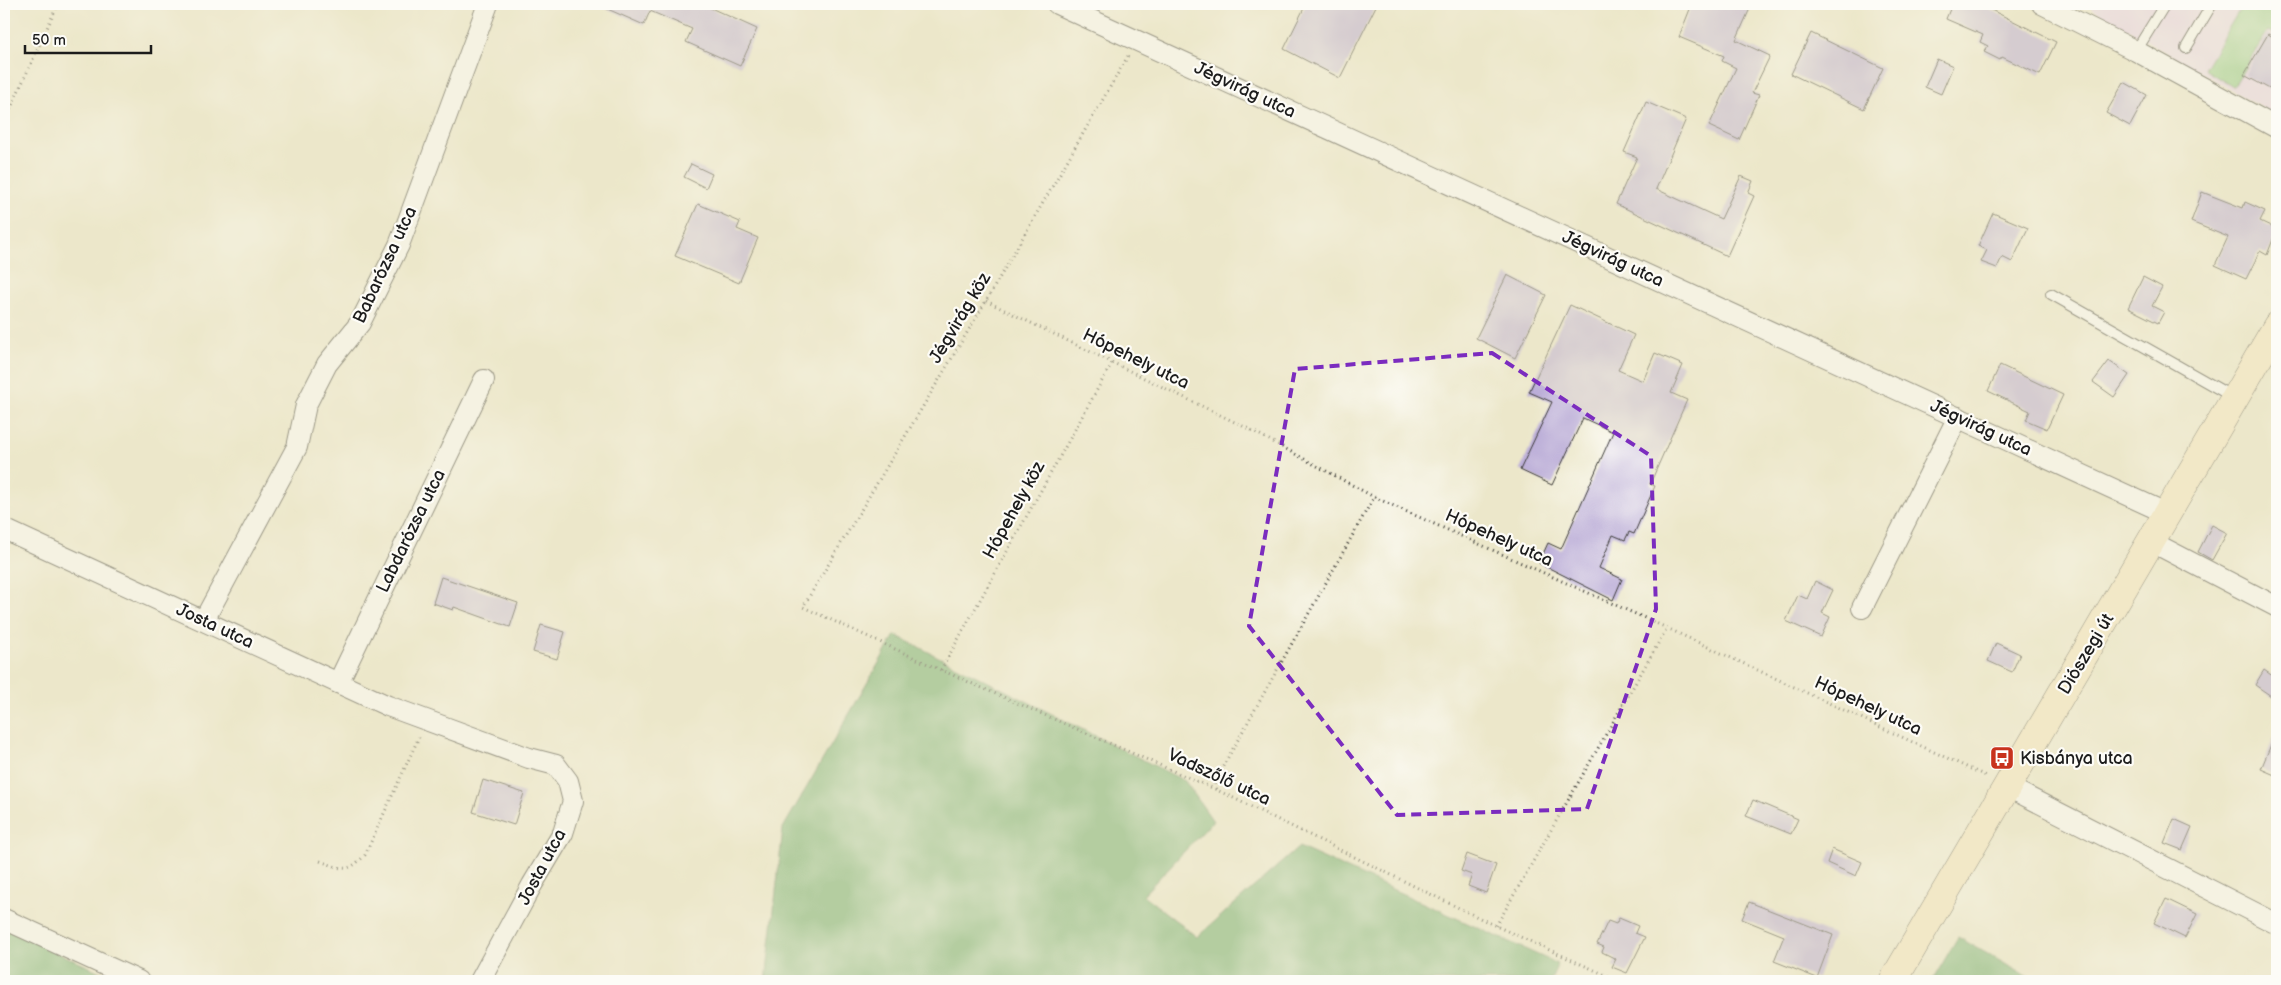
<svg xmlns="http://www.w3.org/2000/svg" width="2281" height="985" font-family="'Balsamiq Sans',sans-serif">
  <rect width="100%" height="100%" fill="#fdfcf7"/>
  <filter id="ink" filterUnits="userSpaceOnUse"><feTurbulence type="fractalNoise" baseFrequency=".02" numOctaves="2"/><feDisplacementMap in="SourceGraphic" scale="10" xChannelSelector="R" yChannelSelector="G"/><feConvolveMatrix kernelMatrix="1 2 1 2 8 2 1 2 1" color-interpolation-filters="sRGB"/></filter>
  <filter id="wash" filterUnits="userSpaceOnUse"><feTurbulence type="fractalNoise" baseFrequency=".0096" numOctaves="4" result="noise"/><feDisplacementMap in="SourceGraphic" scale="20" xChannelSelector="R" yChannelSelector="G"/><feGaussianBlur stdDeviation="1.12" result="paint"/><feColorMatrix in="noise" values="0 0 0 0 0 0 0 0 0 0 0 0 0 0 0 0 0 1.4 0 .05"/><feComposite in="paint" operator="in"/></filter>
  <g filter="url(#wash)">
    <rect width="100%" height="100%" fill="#ece7ca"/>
    <polygon fill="#e8d2ee" points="2095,4 2277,4 2277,117 2092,9"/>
    <polygon fill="#8bc980" stroke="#54724e" points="2243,4 2277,4 2277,35 2268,31 2233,87 2204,69"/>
    <g fill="#70ad6e" stroke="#466445">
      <polygon points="895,635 1185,781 1213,821 1143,895 1197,937 1299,847 1558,964 1550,981 766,981 783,828"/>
      <polygon points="4,928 120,981 4,981"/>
      <polygon points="1958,937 2035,981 1932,981"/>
    </g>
    <g id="blocks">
      <g fill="#b9abd7">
        <polygon points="596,4 702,4 757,29 740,66 686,42 692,29 650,11 644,25"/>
        <polygon points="1306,4 1377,4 1340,78 1284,49"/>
        <polygon points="1692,4 1752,4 1736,40 1770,56 1752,93 1759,95 1739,140 1709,126 1736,68 1722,61 1724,56 1679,37"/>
        <polygon points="1952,4 1979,4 2056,42 2040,75 2002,57 2000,60 1984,52 1988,46 1980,42 1983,35 1946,19"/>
        <polygon points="1811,33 1883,68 1864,109 1791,74"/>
        <polygon points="2268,34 2277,39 2277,93 2244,75"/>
        <polygon points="1937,59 1953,66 1941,94 1925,87"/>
        <polygon points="2124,82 2147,95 2130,126 2106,113"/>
        <polygon points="1646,102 1686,119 1656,189 1721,219 1741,176 1753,181 1748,193 1754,196 1727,256 1616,204 1637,157 1624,152"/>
        <polygon points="691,164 712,174 706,188 684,177"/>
        <polygon points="2202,192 2243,208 2245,202 2265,211 2260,221 2277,229 2267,255 2260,251 2246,279 2215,265 2228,237 2191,222"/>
        <polygon points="698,204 740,222 737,229 758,238 739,283 675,256"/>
        <polygon points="1993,213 2028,228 2012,262 2002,257 1997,268 1981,262 1987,250 1978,246"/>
        <polygon points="1507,275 1546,295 1515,358 1476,338"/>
        <polygon points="2143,277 2162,287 2152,306 2164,312 2158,323 2128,308"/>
        <polygon points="1570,305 1634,335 1618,370 1643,381 1655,353 1683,365 1671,393 1687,400 1650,484 1655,486 1634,534 1629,532 1625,540 1613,535 1599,568 1622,579 1613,600 1539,563 1548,543 1561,549 1613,432 1583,418 1552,485 1520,470 1552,402 1529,392"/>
        <polygon points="2109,361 2129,375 2114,397 2093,382"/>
        <polygon points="2000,365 2063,395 2047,429 2026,420 2030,411 1988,391"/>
        <polygon points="2212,525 2227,533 2212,560 2198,552"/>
        <polygon points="441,577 518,603 510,627 454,607 453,610 433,603"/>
        <polygon points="1815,581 1833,590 1822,613 1830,617 1821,637 1786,621 1798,595 1807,599"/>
        <polygon points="541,625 565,632 557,659 533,652"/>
        <polygon points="1996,643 2020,654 2012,672 1988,661"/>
        <polygon points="2264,670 2277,679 2277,700 2255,685"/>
        <polygon points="2277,730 2277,776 2261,769"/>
        <polygon points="483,780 524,793 514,825 473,812"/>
        <polygon points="1753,800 1798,819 1791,834 1746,816"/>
        <polygon points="2174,819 2192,827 2182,850 2164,843"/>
        <polygon points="1832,849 1862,862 1856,876 1827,863"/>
        <polygon points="1467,854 1496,865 1486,893 1468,886 1472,875 1461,871"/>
        <polygon points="2166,899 2197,914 2185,938 2154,923"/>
        <polygon points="1749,902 1833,935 1817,978 1774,961 1784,936 1742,919"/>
        <polygon points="1619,918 1638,926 1635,933 1645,937 1627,973 1612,967 1616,959 1602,952 1604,947 1597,944 1608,921 1616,924"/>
      </g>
    </g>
  </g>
  <g filter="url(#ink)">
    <use href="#blocks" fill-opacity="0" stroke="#3b3a36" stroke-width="1"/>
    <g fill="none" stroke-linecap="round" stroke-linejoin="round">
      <defs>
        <g id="lane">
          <polyline points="2186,48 2212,4"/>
          <polyline points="2136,51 2165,4"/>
          <polyline points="2051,294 2233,397"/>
        </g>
        <g id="street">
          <polyline points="1057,4 2168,514"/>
          <polyline points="2042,4 2136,51 2277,128"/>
          <polyline points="4,529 388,706 529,758 556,765 568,781 573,801 563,833 532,885 480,981"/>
          <polyline points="2152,542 2277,607"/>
          <polyline points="1862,608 1958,417"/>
          <polyline points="204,620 297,447 306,405 327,364 360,323 399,245 488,4"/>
          <polyline points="338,683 484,380"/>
          <polyline points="2008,787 2277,924"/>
          <polyline points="4,919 139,981"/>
        </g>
        <polyline id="secondary" points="1893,981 2277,326"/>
      </defs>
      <use href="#lane" stroke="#3b3a36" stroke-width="12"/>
      <use href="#street" stroke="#3b3a36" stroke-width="22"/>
      <use href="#secondary" stroke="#3b3a36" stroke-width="29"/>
      <g stroke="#3b3a36" stroke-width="3" stroke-dasharray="1 4" stroke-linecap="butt">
        <polyline points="1128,56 986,301 803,607 941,670 1217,790 1496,926 1619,981"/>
        <polyline points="4,123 58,4"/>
        <polyline points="986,301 1251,430 1374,497 1667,628 1988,777"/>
        <polyline points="941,670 1112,363"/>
        <polyline points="1216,789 1214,785 1216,779 1374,497"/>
        <path d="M320,861C343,869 347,874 365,855L419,737"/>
        <polyline points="1496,926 1667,628"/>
      </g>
      <use href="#lane" stroke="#fff" stroke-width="10"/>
      <use href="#street" stroke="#fff" stroke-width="20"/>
      <use href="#secondary" stroke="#f8e8c3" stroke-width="28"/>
    </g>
  </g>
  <path d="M0 0H2281V985H0ZM1492,353L1651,456L1656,609L1587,809L1397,815L1249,626L1295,369Z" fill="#ece7ca" fill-opacity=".55" fill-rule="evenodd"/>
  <path fill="none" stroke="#7b2cbf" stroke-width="4" stroke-dasharray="10 6" stroke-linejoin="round" d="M1492,353L1651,456L1656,609L1587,809L1397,815L1249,626L1295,369Z"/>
  <defs>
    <symbol id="bus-square" viewBox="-11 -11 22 22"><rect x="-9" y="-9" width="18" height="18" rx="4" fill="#c8321e" stroke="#fdfcf7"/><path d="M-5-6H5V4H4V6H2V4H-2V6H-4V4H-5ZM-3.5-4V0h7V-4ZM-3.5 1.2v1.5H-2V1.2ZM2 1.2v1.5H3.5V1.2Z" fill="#fff"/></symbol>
  </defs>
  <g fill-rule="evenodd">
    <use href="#bus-square" x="1988" y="744" width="28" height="28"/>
  </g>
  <g text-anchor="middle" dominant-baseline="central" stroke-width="4.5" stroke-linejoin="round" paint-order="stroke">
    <g font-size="18" fill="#1c1c1c" stroke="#fdfcf7">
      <text transform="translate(1245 90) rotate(25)">Jégvirág utca</text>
      <text transform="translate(1613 259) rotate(25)">Jégvirág utca</text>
      <text transform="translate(385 265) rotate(-65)">Babarózsa utca</text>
      <text transform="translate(960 318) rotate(-59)">Jégvirág köz</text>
      <text transform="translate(1136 359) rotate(26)">Hópehely utca</text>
      <text transform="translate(1981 428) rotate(25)">Jégvirág utca</text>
      <text transform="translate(1014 510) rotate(-61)">Hópehely köz</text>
      <text transform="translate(411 531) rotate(-64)">Labdarózsa utca</text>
      <text transform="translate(1499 538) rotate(24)">Hópehely utca</text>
      <text transform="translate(215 626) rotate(25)">Josta utca</text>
      <text transform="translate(2086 654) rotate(-59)">Diószegi út</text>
      <text transform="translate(1868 706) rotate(25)">Hópehely utca</text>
      <text transform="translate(1219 777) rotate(25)">Vadszőlő utca</text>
      <text transform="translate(542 867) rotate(-62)">Josta utca</text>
    </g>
    <g font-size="18" fill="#1c1c1c" stroke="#fdfcf7" text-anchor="start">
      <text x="2020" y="758">Kisbánya utca</text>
    </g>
  </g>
  <rect width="2281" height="985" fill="none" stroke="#fdfcf7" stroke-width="20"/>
  <path d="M25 45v8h126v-8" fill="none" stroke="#1c1c1c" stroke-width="2.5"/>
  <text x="32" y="45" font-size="15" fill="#1c1c1c" stroke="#fdfcf7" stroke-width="4" paint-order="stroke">50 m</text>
</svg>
